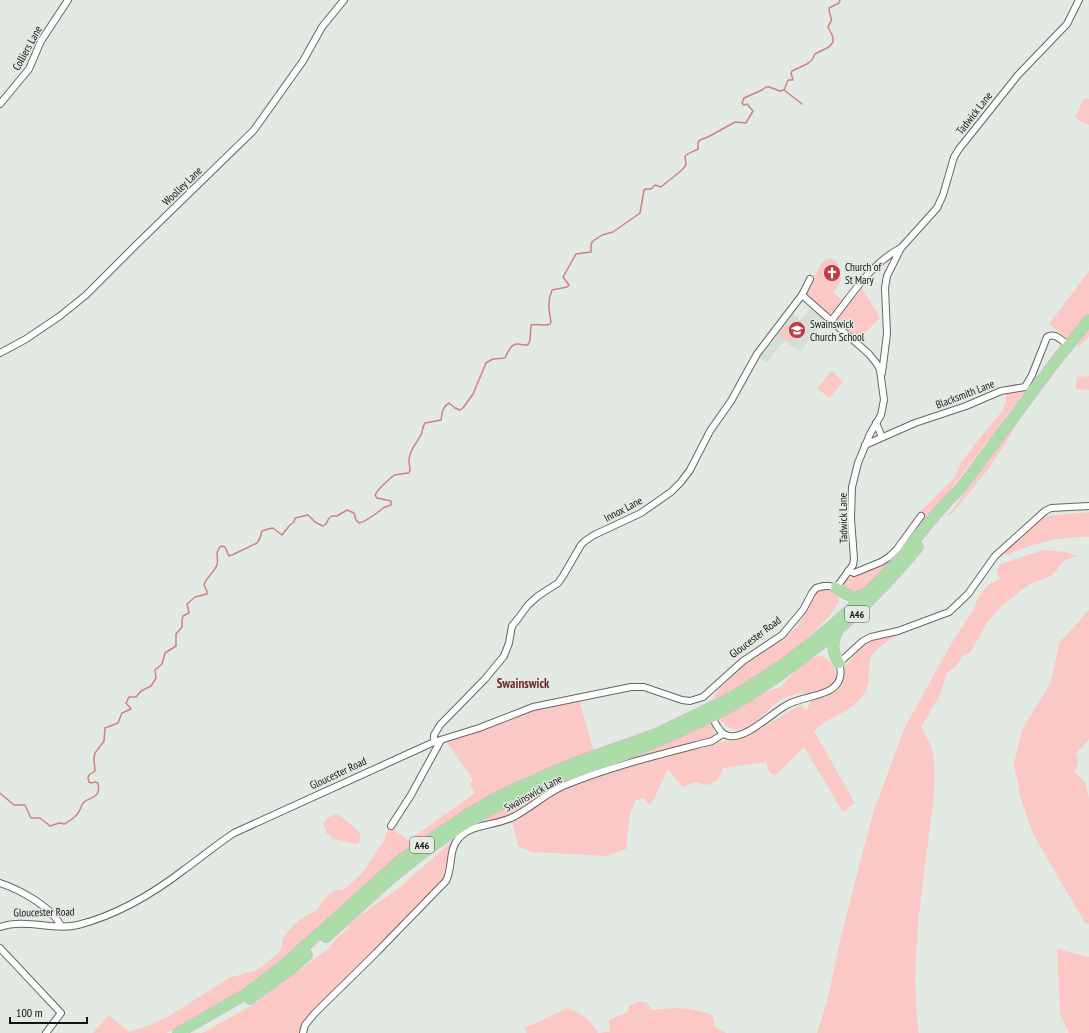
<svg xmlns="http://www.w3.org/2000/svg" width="1089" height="1033" font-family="'PT Sans Narrow',sans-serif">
  <rect width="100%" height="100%" fill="#e3e9e3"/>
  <polygon fill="#d4e0d3" points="812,307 825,319 800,352 784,341 767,363 757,356 791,313 800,320"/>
  <g fill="#fbc8c5">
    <polygon points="1084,98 1089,99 1089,125 1075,118"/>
    <path d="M830,258L837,261L841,280L833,293L844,301C839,307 835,314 827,314L806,296L822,262Z"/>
    <polygon points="1089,271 1089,336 1079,347 1049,324"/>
    <polygon points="861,287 880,318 857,340 835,320"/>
    <polygon points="784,325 798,331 793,343 779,337"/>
    <polygon points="832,371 843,382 829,398 817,388"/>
    <polygon points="1089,376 1089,390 1076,389 1077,377"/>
    <path d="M1026,390C992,436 957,482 921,527C902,550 883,575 858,593L845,591L842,586C849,573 868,572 880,566C897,557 914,533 924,517L921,515H917L954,478L961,463L979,439L1003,410L1006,401V392Z"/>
    <polygon points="1023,413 1005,444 986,472 955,510 947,517"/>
    <path d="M1089,512V537C1060,536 1034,543 1007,555L1001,553L1034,523L1047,516Z"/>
    <path d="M1044,550L1066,552L1077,556L1063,561L1053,575L1028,585L1003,605L988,621L970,653L965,654L955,667L946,674L940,695L921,727C925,735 932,745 933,754C938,783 931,814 928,842C920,905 910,970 919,1033H817L827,1002L841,937L873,813L905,727L950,646L973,610L979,596L988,585L1000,579L996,570L1001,564Z"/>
    <path d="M822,589L836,592C838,594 839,597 839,600C838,614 779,664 766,673C749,683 730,696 711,701L719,689L740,668L780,641L796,628L807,612L817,591Z"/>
    <polygon points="1089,610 1089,739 1076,753 1078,761 1075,772 1086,784 1089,799 1089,924 1085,923 1033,834 1020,796 1014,764 1022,730 1051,682 1059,643"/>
    <path d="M896,635C888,642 878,647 872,655C866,665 873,684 862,697C849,713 828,717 814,731L855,803L843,812L804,747L774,776L768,770L766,762L723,768L718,780L708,785L695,782L682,787L668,769L653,801L650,805L644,798L636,800L630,813L626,849L606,856L532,852L518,846L511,817L470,828L487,820V817L557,781L709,721L713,726L714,740C733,750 783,714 801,705L806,710L812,700C835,694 845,693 845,666L862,647L869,641Z"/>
    <path d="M817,656C828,656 831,663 836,671C836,677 834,683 828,687C818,693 799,692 786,697C769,705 759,724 741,729C731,732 723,724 717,717L760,694L781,687L796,670Z"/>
    <polygon points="579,700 594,751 527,776 485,798 486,800 297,948 244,987 245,989 179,1028 178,1027 166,1033 93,1033 108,1015 130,1032 153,1024 169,1016 229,978 257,970 280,952 284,936 299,920 318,910 322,901 328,895 336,890 343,890 361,875 384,841 389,825 408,841 475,793 469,784 473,780 447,742 489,728 533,711"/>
    <path d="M336,814C342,817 345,820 350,824C357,830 363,833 359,843L355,844L335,839L333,840L330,835L326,833V829L323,824L327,818Z"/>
    <polygon points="453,840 441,883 400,927 314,1011 302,1033 202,1033 253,1005 328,949 337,938 349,928 348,924 399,888"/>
    <polygon points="1057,949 1089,957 1089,1033 1069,1033 1060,1014"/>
    <path d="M636,1002H646L652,1010C674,1007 692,1007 712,1015L715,1027L726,1033H600L610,1031L609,1020L628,1012L629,1006Z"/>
    <path d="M568,1008C581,1014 591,1020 598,1033H527L525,1028Z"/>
  </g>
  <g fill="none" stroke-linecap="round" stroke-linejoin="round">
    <g stroke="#d2817f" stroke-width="1.5">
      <polyline points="784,90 802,104"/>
      <path d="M0,793L14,805H25L31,818H40L50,826L59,823L65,824C69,821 76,817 78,813C81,809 81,805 84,802C92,796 101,798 98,783L95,782L91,783L89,782L88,778L89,775L95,771L94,758L95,753L104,741L105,728L118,723L122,713L131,709L126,703L129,697H136L141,691L151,686L156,678L155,670L162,664L165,653L176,646V634L182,627V620L183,616L189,613L187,604L195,597L207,594V591L204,585C206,577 214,573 217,565C219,558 214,552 221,546L225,547L229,556L232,555L257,543L260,538L262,531L268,529L273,528L282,535L289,526L294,522L295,518L308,515L315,522L323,526L326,524L329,518L332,516H337L347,510L354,513L356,520L359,523C368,521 375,514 382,509C384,507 388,506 391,505V501L377,498L375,495C379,487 388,481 394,475L408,473L410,471C410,467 409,465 409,461C409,451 416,444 421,435C423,431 422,427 425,423L441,420C442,413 442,407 449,403L455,408L460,410L463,408L473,394L486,363L493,359L505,358C508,352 511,343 518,344C522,345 524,345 528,345L530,340L531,325C538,323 544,327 550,324L551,322C549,310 547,302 552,290L567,287L569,285L563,277L576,254L591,252V244L593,241L602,235L613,232L640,213L644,190L646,189H651L655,185L661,187L682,170L686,165L685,156C689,152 693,152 698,149V142L700,140L708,137L735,122L746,123L753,111L747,104L744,105L742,103L744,98L762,90L766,87H769L780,91L784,90L788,80H793L791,73L792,71L807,64L812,60L815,54L829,47L833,42V37L828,27C835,16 829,18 829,8L839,3L840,0"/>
    </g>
    <defs>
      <g id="minor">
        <polyline points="0,104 29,69 41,41 68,0"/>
        <polyline points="901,248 937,208 943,195 954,157 959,149 1018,75 1067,24 1079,0"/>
        <path d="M831,321C852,295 871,263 901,248L887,276L885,288L887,334L882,373"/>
        <polyline points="0,353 26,339 60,316 86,295 136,245 254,130 303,61 322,27 344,0"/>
        <polyline points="876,423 882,437"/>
        <path d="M865,445L915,423L966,406L1001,391L1025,387L1032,375L1047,337C1055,332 1061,340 1068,345"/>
        <polyline points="848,571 854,573 881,562 889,557 897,549 921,516"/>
        <path d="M713,719C717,726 721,735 729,736C746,739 771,714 785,706C799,697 822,697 833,688C841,682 842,672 839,663L863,641L871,637L898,631L949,612L968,594L995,556L1045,511L1051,508L1089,506"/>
        <polyline points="434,742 434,735 440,725 485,679 504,656 509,643 512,626 517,620 528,605 538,596 558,583 563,576 581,545 585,541 594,535 641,513 671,492 681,482 690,470 710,431 731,401 757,354 802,295 810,279"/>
        <polyline points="391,826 411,795 441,740"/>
        <path d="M0,883C19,889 52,907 61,926"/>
        <path d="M0,927C26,918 53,931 78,925C117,915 154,893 185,869C202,857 217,844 234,833L434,742L479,728L533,707L631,687H644L682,700L690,701L703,697L743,661L782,635L803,610L812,593L816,588L824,586H830L836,588L853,565L854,559L851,518L852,487L858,463L870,434L881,415L884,400L880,370L877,364L869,354L802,295"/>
        <polyline points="0,948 61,1013 46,1033"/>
        <path d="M303,1033L305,1025L315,1013L376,953L446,881C453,868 448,850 459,838C472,823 498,826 515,816C532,807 545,794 563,786C611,766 662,754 712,741L723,734"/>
      </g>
      <g id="trunk">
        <path d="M836,588C850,596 850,599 866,594"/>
        <path d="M837,632C832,644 832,652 839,663"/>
        <path d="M723,702C788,666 844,620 894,565C917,540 935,511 960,489L1055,362L1089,320"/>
        <path d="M726,709C800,667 864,613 918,547"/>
        <path d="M326,937C347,918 368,899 389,880C431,844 479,813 529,790C559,776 591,766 623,755C650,745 677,733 704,720"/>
        <polyline points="250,999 290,970 307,955"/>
        <polyline points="178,1033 244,995 285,964 402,859 471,812 496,798 527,783 572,764 656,734 700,713"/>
      </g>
    </defs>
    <use href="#minor" stroke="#636862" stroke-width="8"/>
    <use href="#trunk" stroke="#c6c7c6" stroke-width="12"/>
    <use href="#minor" stroke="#fff" stroke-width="6"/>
    <use href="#trunk" stroke="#acdca8" stroke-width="10"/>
    <defs>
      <g id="trunk-bridge">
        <polyline points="700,713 723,702"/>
        <polyline points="704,720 726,709"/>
      </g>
    </defs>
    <use href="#trunk-bridge" stroke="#c6c7c6" stroke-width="12" stroke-linecap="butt"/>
    <use href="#trunk-bridge" stroke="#acdca8" stroke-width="10"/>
  </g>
  <defs>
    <symbol id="church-disc" viewBox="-11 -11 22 22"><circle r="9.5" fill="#c93944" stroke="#e3e9e3"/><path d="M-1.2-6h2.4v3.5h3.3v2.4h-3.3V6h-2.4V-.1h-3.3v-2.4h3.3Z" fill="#fff"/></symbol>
    <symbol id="school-disc" viewBox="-11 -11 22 22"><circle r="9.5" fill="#c93944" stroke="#e3e9e3"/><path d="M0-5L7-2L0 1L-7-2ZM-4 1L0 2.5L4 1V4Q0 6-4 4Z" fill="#fff"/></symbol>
  </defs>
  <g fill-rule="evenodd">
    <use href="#church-disc" x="822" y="263" width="20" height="20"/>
    <use href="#school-disc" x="787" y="320" width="20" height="20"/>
  </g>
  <g text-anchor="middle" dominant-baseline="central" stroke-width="3" stroke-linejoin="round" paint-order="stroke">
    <g fill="#e3e9e3" stroke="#515450" stroke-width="1">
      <rect x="845" y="606" width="24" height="16" rx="3"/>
      <rect x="410" y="837" width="24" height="16" rx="3"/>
    </g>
    <g font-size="10" font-weight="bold" fill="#121411">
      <text x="857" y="614">A46</text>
      <text x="422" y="845">A46</text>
    </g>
    <g font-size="11" fill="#121411" stroke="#e3e9e3">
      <text transform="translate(27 48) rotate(-61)">Colliers Lane</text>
      <text transform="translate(974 113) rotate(-52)">Tadwick Lane</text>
      <text transform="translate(182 186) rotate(-44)">Woolley Lane</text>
      <text transform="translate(965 394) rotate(-21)">Blacksmith Lane</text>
      <text transform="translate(623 509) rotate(-28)">Innox Lane</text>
      <text transform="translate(843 518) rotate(-91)">Tadwick Lane</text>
      <text transform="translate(755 637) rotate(-37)">Gloucester Road</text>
      <text transform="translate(338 773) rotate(-25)">Gloucester Road</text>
      <text transform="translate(533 793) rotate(-29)">Swainswick Lane</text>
      <text transform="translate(44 912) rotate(-1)">Gloucester Road</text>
    </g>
    <g font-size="11" fill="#121411" stroke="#e3e9e3" text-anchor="start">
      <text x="845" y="267">Church of<tspan x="845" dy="13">St Mary</tspan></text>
      <text x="810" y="324">Swainswick<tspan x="810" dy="13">Church School</tspan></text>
    </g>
    <g font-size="13" font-weight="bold" fill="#70292b" stroke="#e3e9e3">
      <text x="523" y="683">Swainswick</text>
    </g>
  </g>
  <path d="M10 1017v6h77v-6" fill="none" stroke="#121411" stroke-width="2"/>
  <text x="16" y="1017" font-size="12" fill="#121411" stroke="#e3e9e3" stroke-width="3" paint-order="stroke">100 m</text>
</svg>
